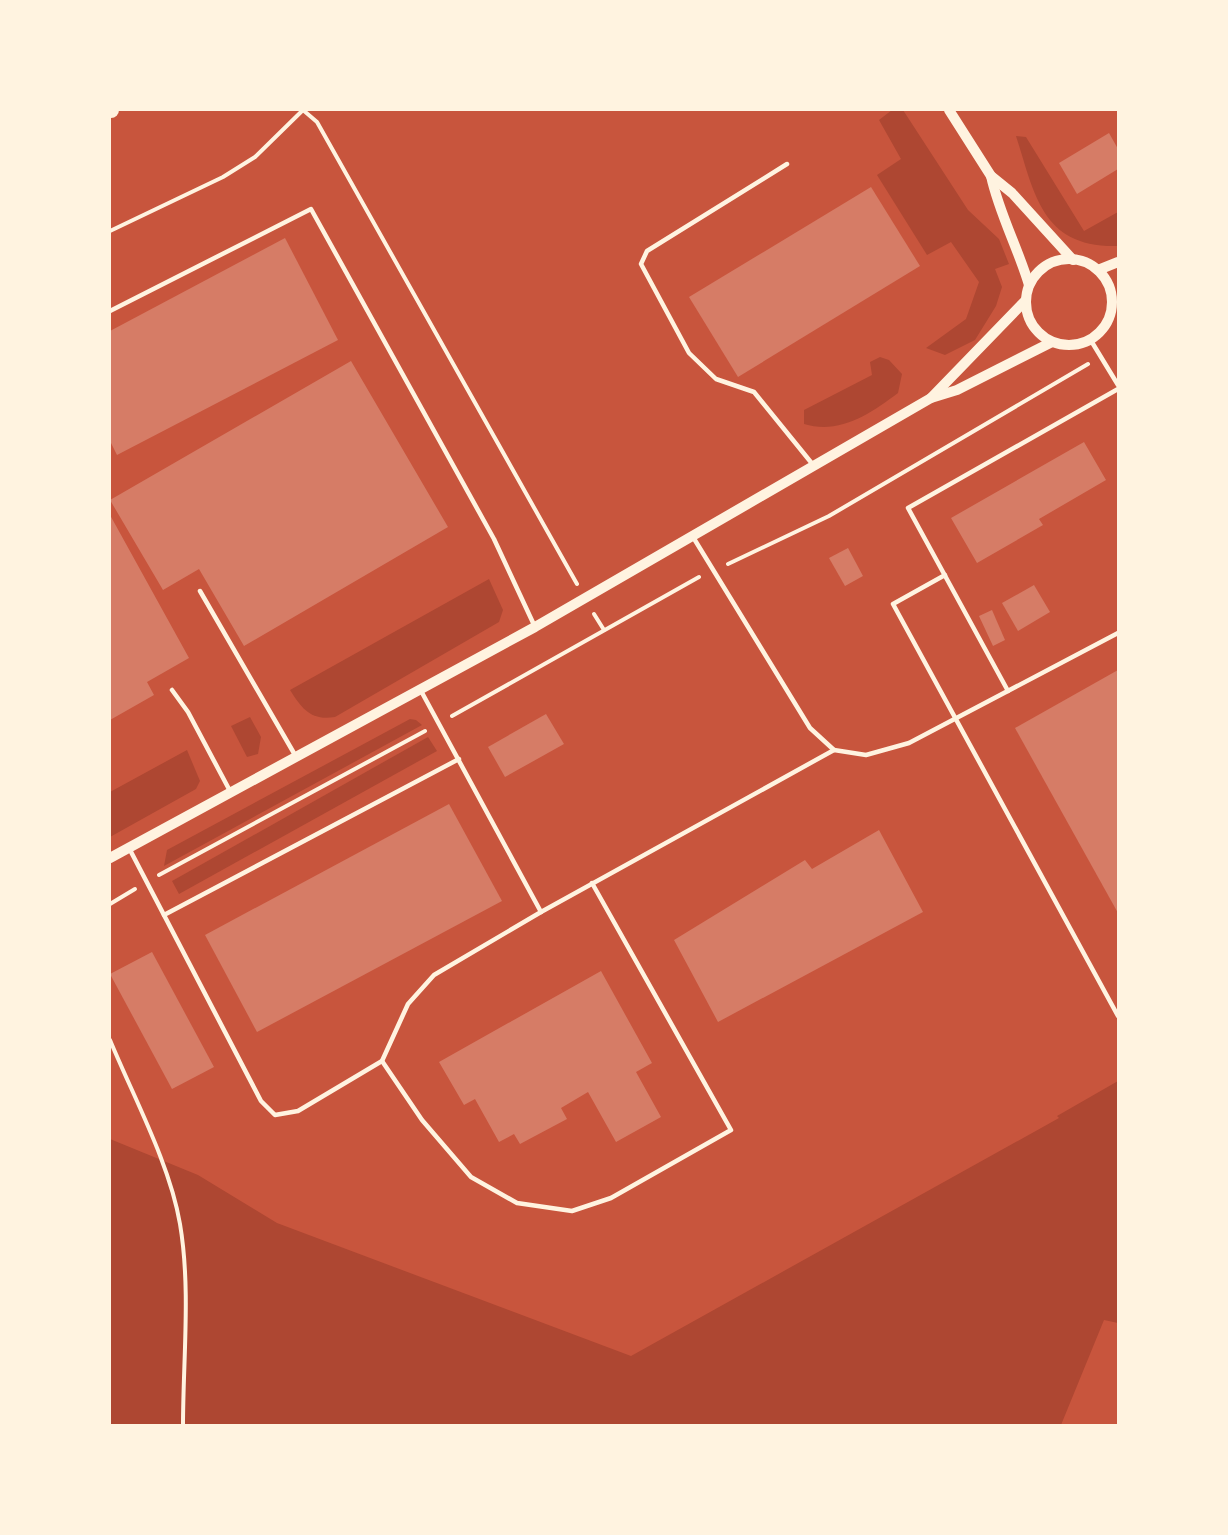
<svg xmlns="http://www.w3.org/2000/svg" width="1228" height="1535" font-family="Jost,sans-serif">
  <rect width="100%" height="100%" fill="#c8553d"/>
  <g fill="#ae4732">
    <polygon points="892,110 903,110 968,210 999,239 1009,264 995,269 1002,287 996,306 975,340 945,355 926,348 966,319 979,282 951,242 927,255 877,175 901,159 879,120"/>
    <path d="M1016,136L1026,137L1084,231L1118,212V246C1042,248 1035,195 1016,136Z"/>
    <path d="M880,357L889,360L902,374L898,393C870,414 839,435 804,424V410L872,375L870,362Z"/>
    <path d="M489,579L503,610L499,622L335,717C311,721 302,709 290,690Z"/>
    <polygon points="250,717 261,737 258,754 247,757 231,726"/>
    <polygon points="410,719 416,720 422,725 164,866 167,850"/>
    <polygon points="428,737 437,751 179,894 172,881"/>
    <polygon points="187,750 200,781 196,789 110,837 110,792"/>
    <polygon points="1118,1081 1118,1323 1104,1320 1061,1425 110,1425 110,1139 198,1175 277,1223 631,1356 1059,1118 1057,1116"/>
  </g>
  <g fill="#d67c66">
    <polygon points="1109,133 1118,149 1118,169 1077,194 1059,163"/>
    <polygon points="871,187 920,266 738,377 689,297"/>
    <polygon points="285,238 338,340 117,455 110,441 110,331"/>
    <polygon points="351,361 448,527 244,646 199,569 163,590 110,500"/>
    <polygon points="1084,442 1106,480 1039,519 1043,525 977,563 951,518"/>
    <polygon points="110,515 189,658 147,682 154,695 110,720"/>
    <polygon points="848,548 863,576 845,586 829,558"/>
    <polygon points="1034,585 1050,612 1018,631 1002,603"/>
    <polygon points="992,610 1005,640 993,646 979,616"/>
    <polygon points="1118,670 1118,913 1015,728"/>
    <polygon points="546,714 564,744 505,777 488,747"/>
    <polygon points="449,804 502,901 257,1032 205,935"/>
    <polygon points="879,830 923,912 718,1022 674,940 805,860 812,869"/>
    <polygon points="152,952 214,1067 172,1089 110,974"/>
    <polygon points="601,971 652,1063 636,1072 661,1117 616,1142 588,1092 561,1108 567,1119 520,1144 514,1134 499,1142 475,1099 464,1105 439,1062"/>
  </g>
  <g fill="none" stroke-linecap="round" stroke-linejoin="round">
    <g stroke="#fff3e0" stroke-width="4">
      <polyline points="303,110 317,122 577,584"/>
      <polyline points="110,231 223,177 255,157 303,110"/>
      <polyline points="728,564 829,516 1088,364"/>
      <polyline points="594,614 604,630"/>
      <polyline points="452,716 699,577"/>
      <polyline points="159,875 425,731"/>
      <polyline points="110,904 135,889"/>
      <path d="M110,1040C133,1096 170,1164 180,1224C191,1289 183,1359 183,1426"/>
    </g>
    <g stroke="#fff3e0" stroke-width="4.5">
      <polyline points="787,164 647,251 641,264 689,353 716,379 754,392 814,466"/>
      <polyline points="110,311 311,209 494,539 535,627"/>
      <polyline points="1090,339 1118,385"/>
      <polyline points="945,575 893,604 1118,1016"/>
      <polyline points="200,591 295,755"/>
      <polyline points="172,690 188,712 230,791"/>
      <polyline points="1008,691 908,508 1118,389"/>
      <polyline points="834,750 866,755 909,743 1118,633"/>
      <polyline points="129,848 261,1101 275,1115 298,1111 382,1061 408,1004 434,975 541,912 420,689"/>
      <polyline points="541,912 834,750 810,728 693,537"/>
      <polyline points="164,915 459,759"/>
      <polyline points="382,1061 422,1120 471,1177 517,1203 572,1211 611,1198 731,1130 592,883"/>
    </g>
    <g stroke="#fff3e0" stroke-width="10">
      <polyline points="949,110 991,176 1012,193 1073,260"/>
      <path d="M991,176C999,213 1018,248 1029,285"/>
      <circle cx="1069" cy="302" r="43"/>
      <polyline points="1098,270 1118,262"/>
      <polyline points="931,398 1025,301"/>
      <polyline points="110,858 535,627 931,398 957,390 1052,342"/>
    </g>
    <polyline stroke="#fff3e0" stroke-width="16" points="110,110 111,110"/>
  </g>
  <rect width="1228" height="1535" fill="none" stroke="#fff3e0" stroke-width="222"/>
</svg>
